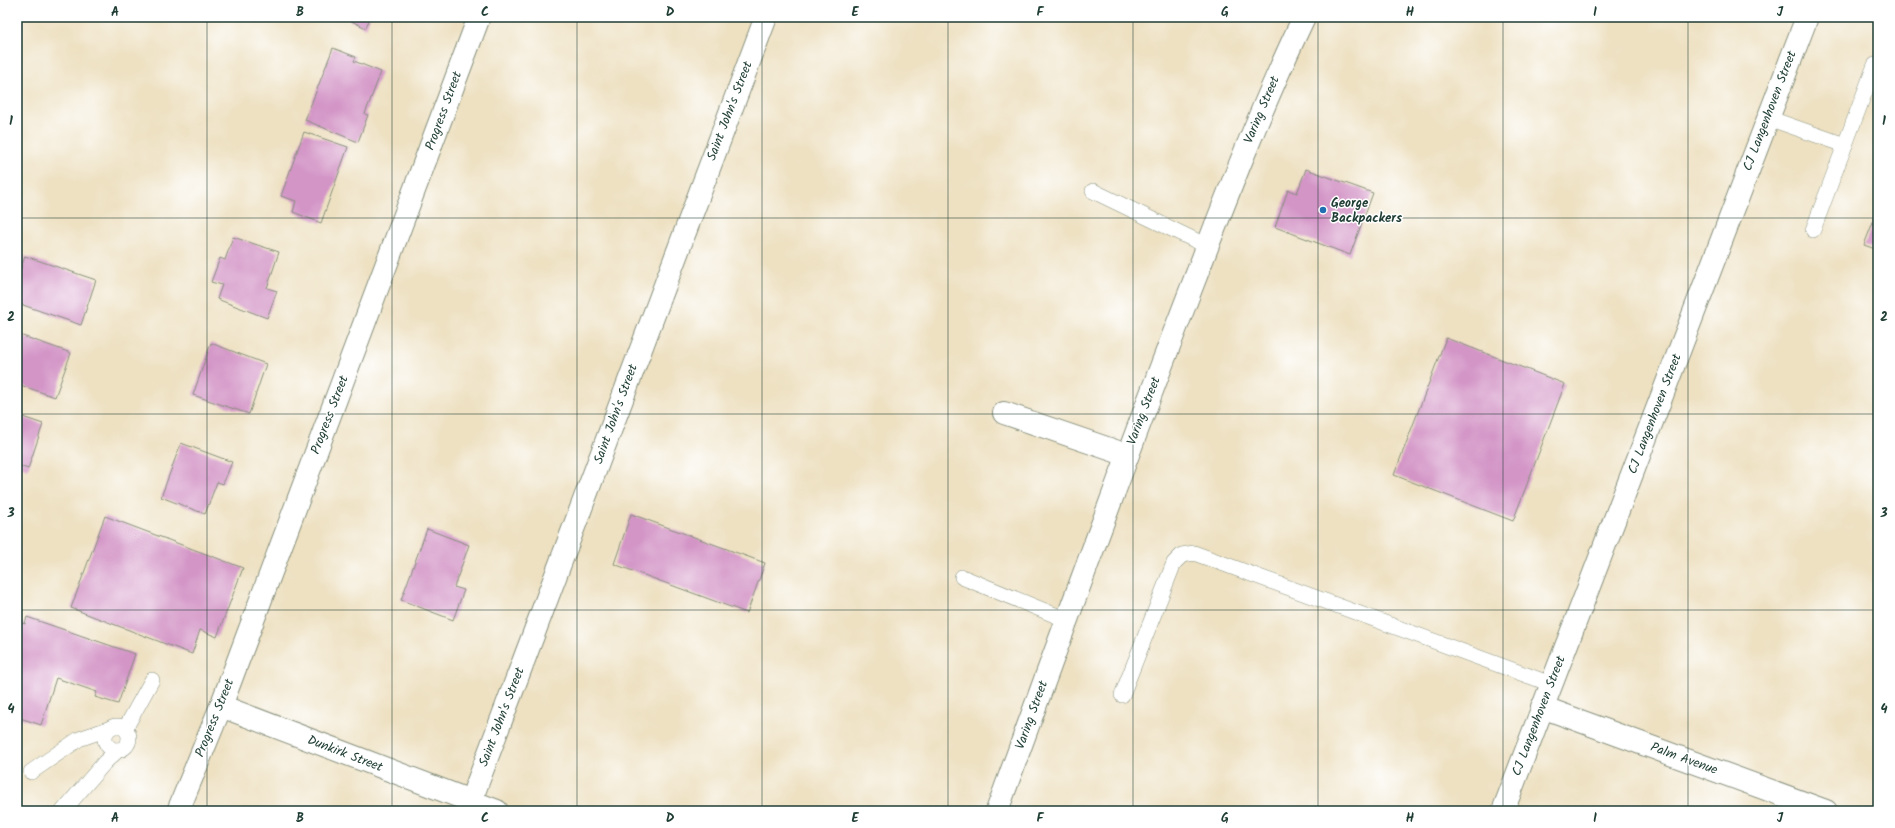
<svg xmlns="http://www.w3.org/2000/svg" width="1895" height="828" font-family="Kalam,sans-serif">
  <rect width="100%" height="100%" fill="#fff"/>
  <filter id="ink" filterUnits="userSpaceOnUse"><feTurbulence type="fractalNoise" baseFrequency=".025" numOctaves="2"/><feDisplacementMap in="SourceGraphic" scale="8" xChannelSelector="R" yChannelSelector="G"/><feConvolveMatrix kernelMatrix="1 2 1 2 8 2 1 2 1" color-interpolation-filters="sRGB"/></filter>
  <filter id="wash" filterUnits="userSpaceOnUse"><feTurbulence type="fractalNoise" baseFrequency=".012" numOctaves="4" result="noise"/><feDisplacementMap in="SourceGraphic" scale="16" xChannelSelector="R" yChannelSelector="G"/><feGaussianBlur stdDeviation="0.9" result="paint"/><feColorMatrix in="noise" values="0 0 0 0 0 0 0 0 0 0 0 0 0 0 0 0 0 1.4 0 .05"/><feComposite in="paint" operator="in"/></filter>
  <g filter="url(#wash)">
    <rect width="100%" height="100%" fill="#eee1c2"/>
    <g id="blocks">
      <g fill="#d394c6">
        <polygon points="343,17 370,17 366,28"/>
        <polygon points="333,48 356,57 354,61 381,72 365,114 368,115 358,142 305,120"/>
        <polygon points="304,132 348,147 321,223 293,212 296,201 281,196"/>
        <polygon points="1306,169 1373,193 1350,255 1275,227 1288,190 1297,193"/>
        <polygon points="1878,209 1878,250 1864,245"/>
        <polygon points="233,237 279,252 267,288 277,291 267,318 217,299 222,285 211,282 220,258 225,260"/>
        <polygon points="25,256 96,280 81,325 17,303 17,280"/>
        <polygon points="17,334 71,353 55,397 17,384"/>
        <polygon points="1446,338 1565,384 1513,521 1394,475"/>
        <polygon points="211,343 266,364 249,414 193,395"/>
        <polygon points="17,415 43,424 28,469 17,465"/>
        <polygon points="181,443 232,462 223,484 217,482 205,514 161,497"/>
        <polygon points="631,514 765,563 747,613 614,564"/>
        <polygon points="105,516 243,568 217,637 200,630 192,654 71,608"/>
        <polygon points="427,529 469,545 454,587 464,590 453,620 401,600"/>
        <polygon points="27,617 135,654 118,704 95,697 97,692 56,678 41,725 17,717 17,621 25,624"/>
      </g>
    </g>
  </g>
  <g filter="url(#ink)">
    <use href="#blocks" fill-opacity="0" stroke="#868f7b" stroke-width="1"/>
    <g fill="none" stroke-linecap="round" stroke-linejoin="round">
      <defs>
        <g id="lane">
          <polyline points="1768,118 1845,145"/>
          <polyline points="1093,191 1207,246"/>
          <polyline points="1813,230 1875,65"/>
          <polyline points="962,577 1067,620"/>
          <polyline points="1122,695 1174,563 1182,555 1194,553 1551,684"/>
          <circle cx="117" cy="738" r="12"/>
          <polyline points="125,729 152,680"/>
          <polyline points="31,772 79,739 108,729"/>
          <polyline points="63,811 105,762 118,750"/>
        </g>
        <g id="street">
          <polyline points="1004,413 1127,455"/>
          <polyline points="221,706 497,811"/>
          <polyline points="1542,707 1826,811"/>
          <polyline points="178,811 221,706 479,17"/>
          <polyline points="467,811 766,17"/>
          <path d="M997,811C1055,652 1113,492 1174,333C1215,227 1255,120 1304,17"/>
        </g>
        <polyline id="secondary" points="1503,811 1807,17"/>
      </defs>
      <use href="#lane" stroke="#868f7b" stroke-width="16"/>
      <use href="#street" stroke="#868f7b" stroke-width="24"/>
      <use href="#secondary" stroke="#868f7b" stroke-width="24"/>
      <use href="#lane" stroke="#fff" stroke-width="15"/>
      <use href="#street" stroke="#fff" stroke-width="22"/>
      <use href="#secondary" stroke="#fff" stroke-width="22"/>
    </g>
  </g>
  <path fill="none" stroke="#1f3d34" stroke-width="1" stroke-opacity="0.55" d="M207,17V811M392,17V811M577,17V811M762,17V811M948,17V811M1133,17V811M1318,17V811M1503,17V811M1688,17V811M17,218H1878M17,414H1878M17,610H1878"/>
  <circle fill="#1f6fb2" stroke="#fff" stroke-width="1.5" cx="1323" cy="210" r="4"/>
  <g text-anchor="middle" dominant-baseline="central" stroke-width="3" stroke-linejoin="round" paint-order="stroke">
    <g font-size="13" fill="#1f3d34" stroke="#fff">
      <text transform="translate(1262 110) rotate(-67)">Varing Street</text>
      <text transform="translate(444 111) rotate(-70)">Progress Street</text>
      <text transform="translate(730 111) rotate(-69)">Saint John's Street</text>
      <text transform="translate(1770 111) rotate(-69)">CJ Langenhoven Street</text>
      <text transform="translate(1144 411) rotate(-69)">Varing Street</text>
      <text transform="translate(616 414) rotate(-70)">Saint John's Street</text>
      <text transform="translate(1655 414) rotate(-69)">CJ Langenhoven Street</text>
      <text transform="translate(330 415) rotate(-69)">Progress Street</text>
      <text transform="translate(1032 715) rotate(-70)">Varing Street</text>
      <text transform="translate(1539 716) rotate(-69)">CJ Langenhoven Street</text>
      <text transform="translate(502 717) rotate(-69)">Saint John's Street</text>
      <text transform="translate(215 718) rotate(-68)">Progress Street</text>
      <text transform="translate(345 754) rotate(21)">Dunkirk Street</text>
      <text transform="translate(1684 759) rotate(20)">Palm Avenue</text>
    </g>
    <g font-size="13" font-weight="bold" fill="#1f3d34" stroke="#fff" text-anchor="start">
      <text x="1331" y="203">George<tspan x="1331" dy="15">Backpackers</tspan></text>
    </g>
  </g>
  <rect width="1895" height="828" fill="none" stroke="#fff" stroke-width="44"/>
  <rect x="22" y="22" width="1851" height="784" fill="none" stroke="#1f3d34" stroke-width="1.5"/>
  <g font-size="13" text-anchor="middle" font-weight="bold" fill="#1f3d34">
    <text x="115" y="16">A</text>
    <text x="300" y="16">B</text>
    <text x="485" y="16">C</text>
    <text x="670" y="16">D</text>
    <text x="855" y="16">E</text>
    <text x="1040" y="16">F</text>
    <text x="1225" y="16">G</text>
    <text x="1410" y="16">H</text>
    <text x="1595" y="16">I</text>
    <text x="1780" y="16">J</text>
    <text x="11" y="125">1</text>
    <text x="1884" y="125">1</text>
    <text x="11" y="321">2</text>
    <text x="1884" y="321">2</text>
    <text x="11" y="517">3</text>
    <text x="1884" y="517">3</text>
    <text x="11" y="713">4</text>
    <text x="1884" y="713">4</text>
    <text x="115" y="822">A</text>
    <text x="300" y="822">B</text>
    <text x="485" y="822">C</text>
    <text x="670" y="822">D</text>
    <text x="855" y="822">E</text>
    <text x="1040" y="822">F</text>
    <text x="1225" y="822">G</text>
    <text x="1410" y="822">H</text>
    <text x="1595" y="822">I</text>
    <text x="1780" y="822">J</text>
  </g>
</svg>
